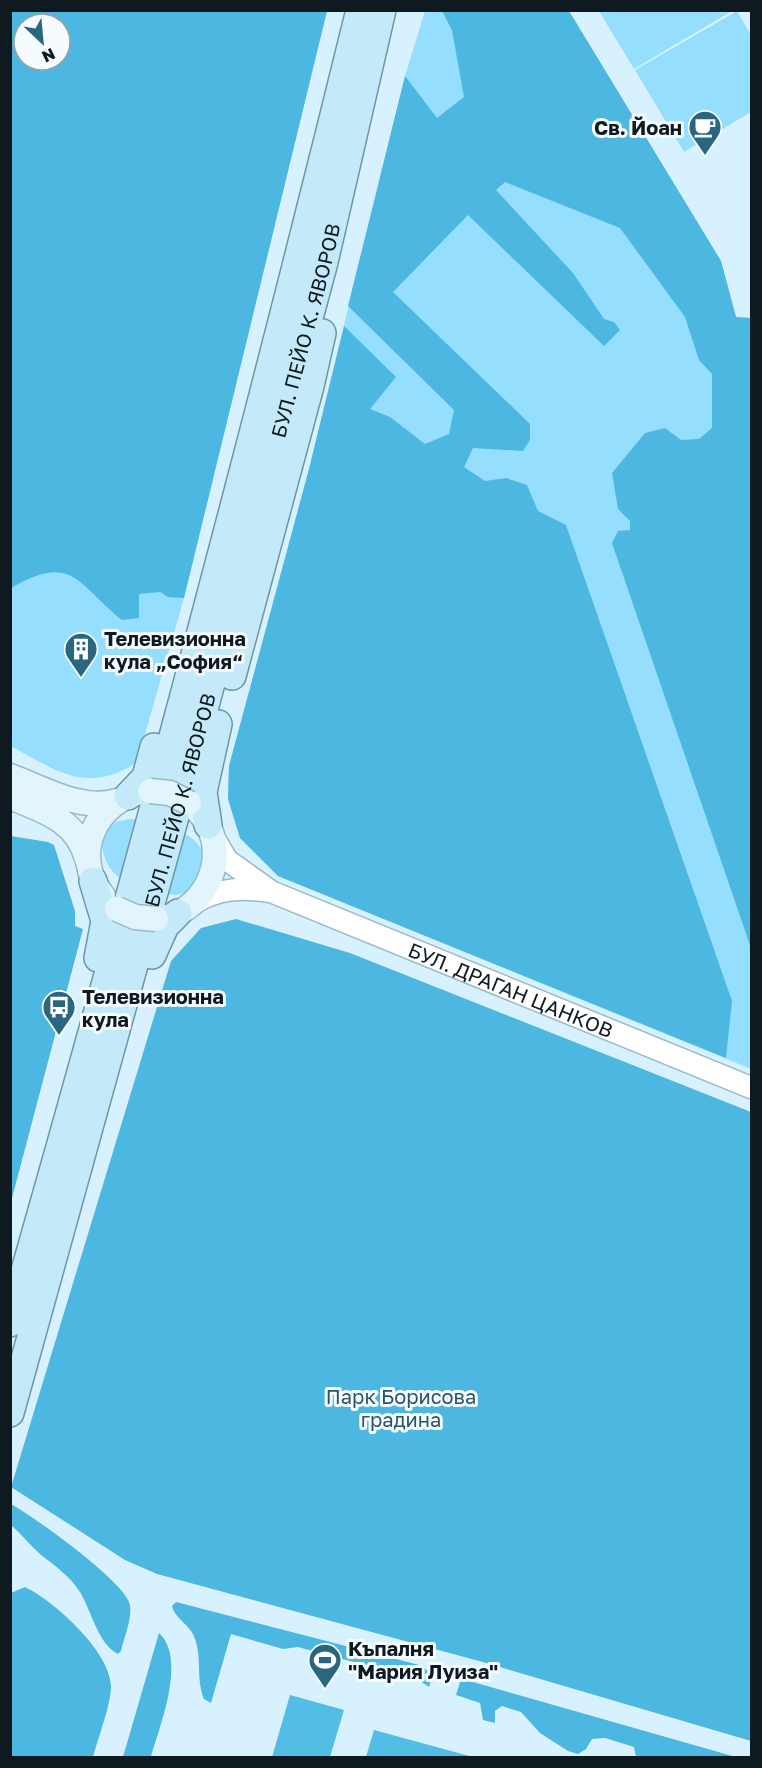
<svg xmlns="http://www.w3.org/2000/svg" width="762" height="1768" font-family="'Golos Text',sans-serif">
  <rect width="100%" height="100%" fill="#d7f2fe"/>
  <g fill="#95defd" fill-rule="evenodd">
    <path d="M10,11H327L184,598L137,762C88,795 56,771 11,746ZM24,24H60V60H24Z"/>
    <polygon points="425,11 569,11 721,261 736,317 751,318 751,1069 278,876 240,838 228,799 229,766 309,469 405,76"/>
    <polygon points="599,11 732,11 634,69"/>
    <polygon points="737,11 751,35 751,112 684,152 635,70"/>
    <path d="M131,819L142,820L125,881C105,872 90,835 117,822C120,820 127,820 131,819Z"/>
    <path d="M181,832C213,847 205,867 191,892L176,895L163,894Z"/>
  </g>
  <g fill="#4cb7e0" fill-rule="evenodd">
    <path d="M10,11H327L184,598L168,597L160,592L139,594V618L122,620C77,584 73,552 11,588ZM24,24H60V60H24Z"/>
    <polygon points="442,11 569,11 721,261 736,317 751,318 751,948 612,543 618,531 630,530 630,521 618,509 612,473 645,433 665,428 681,440 699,439 712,428 712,374 699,360 685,317 620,228 505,182 496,190 573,273 604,319 614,322 620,330 604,346 468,215 393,292 530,424 530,440 523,451 473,448 464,467 485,481 506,478 527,485 538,511 566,525 732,1001 726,1058 278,876 240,838 228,799 229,766 309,469 344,326 396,377 370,409 390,417 425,444 449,434 454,410 348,306 405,76 437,118 464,97 452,30"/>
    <polygon points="11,836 48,842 54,845 75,911 75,926 83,929 11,1202"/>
    <polygon points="236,919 350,953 751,1112 751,1741 479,1661 157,1574 125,1560 11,1487 171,961 201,928"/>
    <path d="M11,1504C33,1516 127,1583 130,1605C132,1620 124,1637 121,1651L118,1654C98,1644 91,1610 80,1592C69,1575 55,1566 40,1554C30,1545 21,1534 11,1525Z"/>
    <path d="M25,1587C54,1601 110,1651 111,1686C111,1705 98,1738 93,1757H11V1593Z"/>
    <path d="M176,1602L423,1666L432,1677L429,1687L417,1679L298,1647L283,1649L231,1634L211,1703L204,1699C196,1680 202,1659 195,1639C191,1625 175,1619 172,1606Z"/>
    <path d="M159,1633C187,1659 160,1725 151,1757H123Z"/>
    <polygon points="461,1679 473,1682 736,1757 636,1757 634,1747 605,1738 592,1739 586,1749 578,1754 568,1751 540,1733 521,1712 502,1706 495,1711 495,1723 483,1720 480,1703 456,1695"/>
  </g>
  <g fill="#52bde5">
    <polygon points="290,1695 344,1710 330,1757 272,1757"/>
    <polygon points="374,1730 473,1757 366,1757"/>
  </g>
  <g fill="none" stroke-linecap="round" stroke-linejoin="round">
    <defs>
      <g id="tertiary">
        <polyline points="213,836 227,860 269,890"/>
        <path id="s1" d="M193,904C217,888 243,887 272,892L752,1088"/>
      </g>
      <g id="secondary">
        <path d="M10,776C43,788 82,812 117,801"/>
        <path d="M10,797C44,811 77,820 87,859"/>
        <path d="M103,896C70,855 95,800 145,791"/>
        <path d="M159,919C211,911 234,846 196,809"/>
      </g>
      <g id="primary">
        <polyline points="232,676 310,386 322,333"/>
        <polyline points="128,796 146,777 154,747"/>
        <polyline points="208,825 203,792 218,724"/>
        <polyline points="93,881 105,921 98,958"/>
        <polyline points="152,955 165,926 178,913"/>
        <path d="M10,1323C135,887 252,450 360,10"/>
        <path id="s2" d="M10,1413L181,795L324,262L382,10"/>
      </g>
    </defs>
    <use href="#tertiary" stroke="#98b9c7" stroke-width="24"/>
    <use href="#secondary" stroke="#98b9c7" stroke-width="27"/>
    <use href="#primary" stroke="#6b97a9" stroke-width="30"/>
    <use href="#tertiary" stroke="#fff" stroke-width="21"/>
    <use href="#secondary" stroke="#e2f4fc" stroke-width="24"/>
    <use href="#primary" stroke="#c4e9f8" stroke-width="27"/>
    <defs>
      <g id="secondary-bridge">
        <polyline points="150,791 170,793 189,803"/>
        <polyline points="117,909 135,917 156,919"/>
      </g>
    </defs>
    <use href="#secondary-bridge" stroke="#98b9c7" stroke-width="27" stroke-linecap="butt"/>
    <use href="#secondary-bridge" stroke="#e2f4fc" stroke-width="24"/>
  </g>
  <defs>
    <symbol id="cafe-pin" viewBox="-11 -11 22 30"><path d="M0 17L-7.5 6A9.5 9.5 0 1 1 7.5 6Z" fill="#2a677e" stroke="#f5fbfe"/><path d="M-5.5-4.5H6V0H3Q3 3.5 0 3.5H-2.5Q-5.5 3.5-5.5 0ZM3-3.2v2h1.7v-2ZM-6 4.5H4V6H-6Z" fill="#fff"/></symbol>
    <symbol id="building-pin" viewBox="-11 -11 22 30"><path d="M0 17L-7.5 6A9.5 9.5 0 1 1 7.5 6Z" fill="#2a677e" stroke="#f5fbfe"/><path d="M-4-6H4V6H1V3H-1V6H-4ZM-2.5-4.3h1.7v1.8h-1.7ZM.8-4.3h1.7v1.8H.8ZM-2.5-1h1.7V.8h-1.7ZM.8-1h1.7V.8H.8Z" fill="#fff"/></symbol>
    <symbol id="bus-pin" viewBox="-11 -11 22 30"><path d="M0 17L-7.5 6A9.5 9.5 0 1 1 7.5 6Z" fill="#2a677e" stroke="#f5fbfe"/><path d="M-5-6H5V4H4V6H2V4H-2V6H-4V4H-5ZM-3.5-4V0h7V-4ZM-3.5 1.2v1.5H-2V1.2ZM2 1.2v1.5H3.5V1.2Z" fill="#fff"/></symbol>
    <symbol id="stadium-pin" viewBox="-11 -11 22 30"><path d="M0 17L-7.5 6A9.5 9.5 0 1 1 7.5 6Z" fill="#2a677e" stroke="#f5fbfe"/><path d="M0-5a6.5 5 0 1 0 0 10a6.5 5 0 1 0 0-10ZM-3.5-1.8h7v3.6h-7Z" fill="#fff"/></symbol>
  </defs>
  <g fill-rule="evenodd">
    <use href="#cafe-pin" x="686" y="108" width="38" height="52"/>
    <use href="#building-pin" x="62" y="630" width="38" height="52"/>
    <use href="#bus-pin" x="40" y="988" width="38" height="52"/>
    <use href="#stadium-pin" x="306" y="1641" width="38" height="52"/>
  </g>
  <g text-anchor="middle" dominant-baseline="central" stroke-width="6" stroke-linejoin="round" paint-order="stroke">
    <g font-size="20" font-weight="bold" fill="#0e1a1f" stroke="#f5fbfe" text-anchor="start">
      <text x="682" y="127" text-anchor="end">Св. Йоан</text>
      <text x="104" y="638">Телевизионна<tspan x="104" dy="23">кула „София“</tspan></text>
      <text x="82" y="996">Телевизионна<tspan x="82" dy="23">кула</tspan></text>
      <text x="348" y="1648">Къпалня<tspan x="348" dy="23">"Мария Луиза"</tspan></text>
    </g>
    <g font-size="20" fill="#0e1a1f" stroke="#f5fbfe">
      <text stroke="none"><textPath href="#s2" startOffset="1122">БУЛ. ПЕЙО К. ЯВОРОВ</textPath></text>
      <text stroke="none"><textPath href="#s2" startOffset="636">БУЛ. ПЕЙО К. ЯВОРОВ</textPath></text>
      <text stroke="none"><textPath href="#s1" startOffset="340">БУЛ. ДРАГАН ЦАНКОВ</textPath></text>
    </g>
    <g font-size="20" fill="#295567" stroke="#f5fbfe">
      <text x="401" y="1396">Парк Борисова<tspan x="401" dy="23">градина</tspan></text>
    </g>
  </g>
  <rect width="762" height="1768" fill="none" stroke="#0e1a1f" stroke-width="24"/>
  <g transform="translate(42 42) rotate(154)"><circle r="28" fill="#f5fbfe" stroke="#99a1a5" stroke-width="1.5"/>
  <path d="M0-4.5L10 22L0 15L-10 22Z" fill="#2a677e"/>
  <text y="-9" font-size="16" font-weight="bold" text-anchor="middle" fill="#0e1a1f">N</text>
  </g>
</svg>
